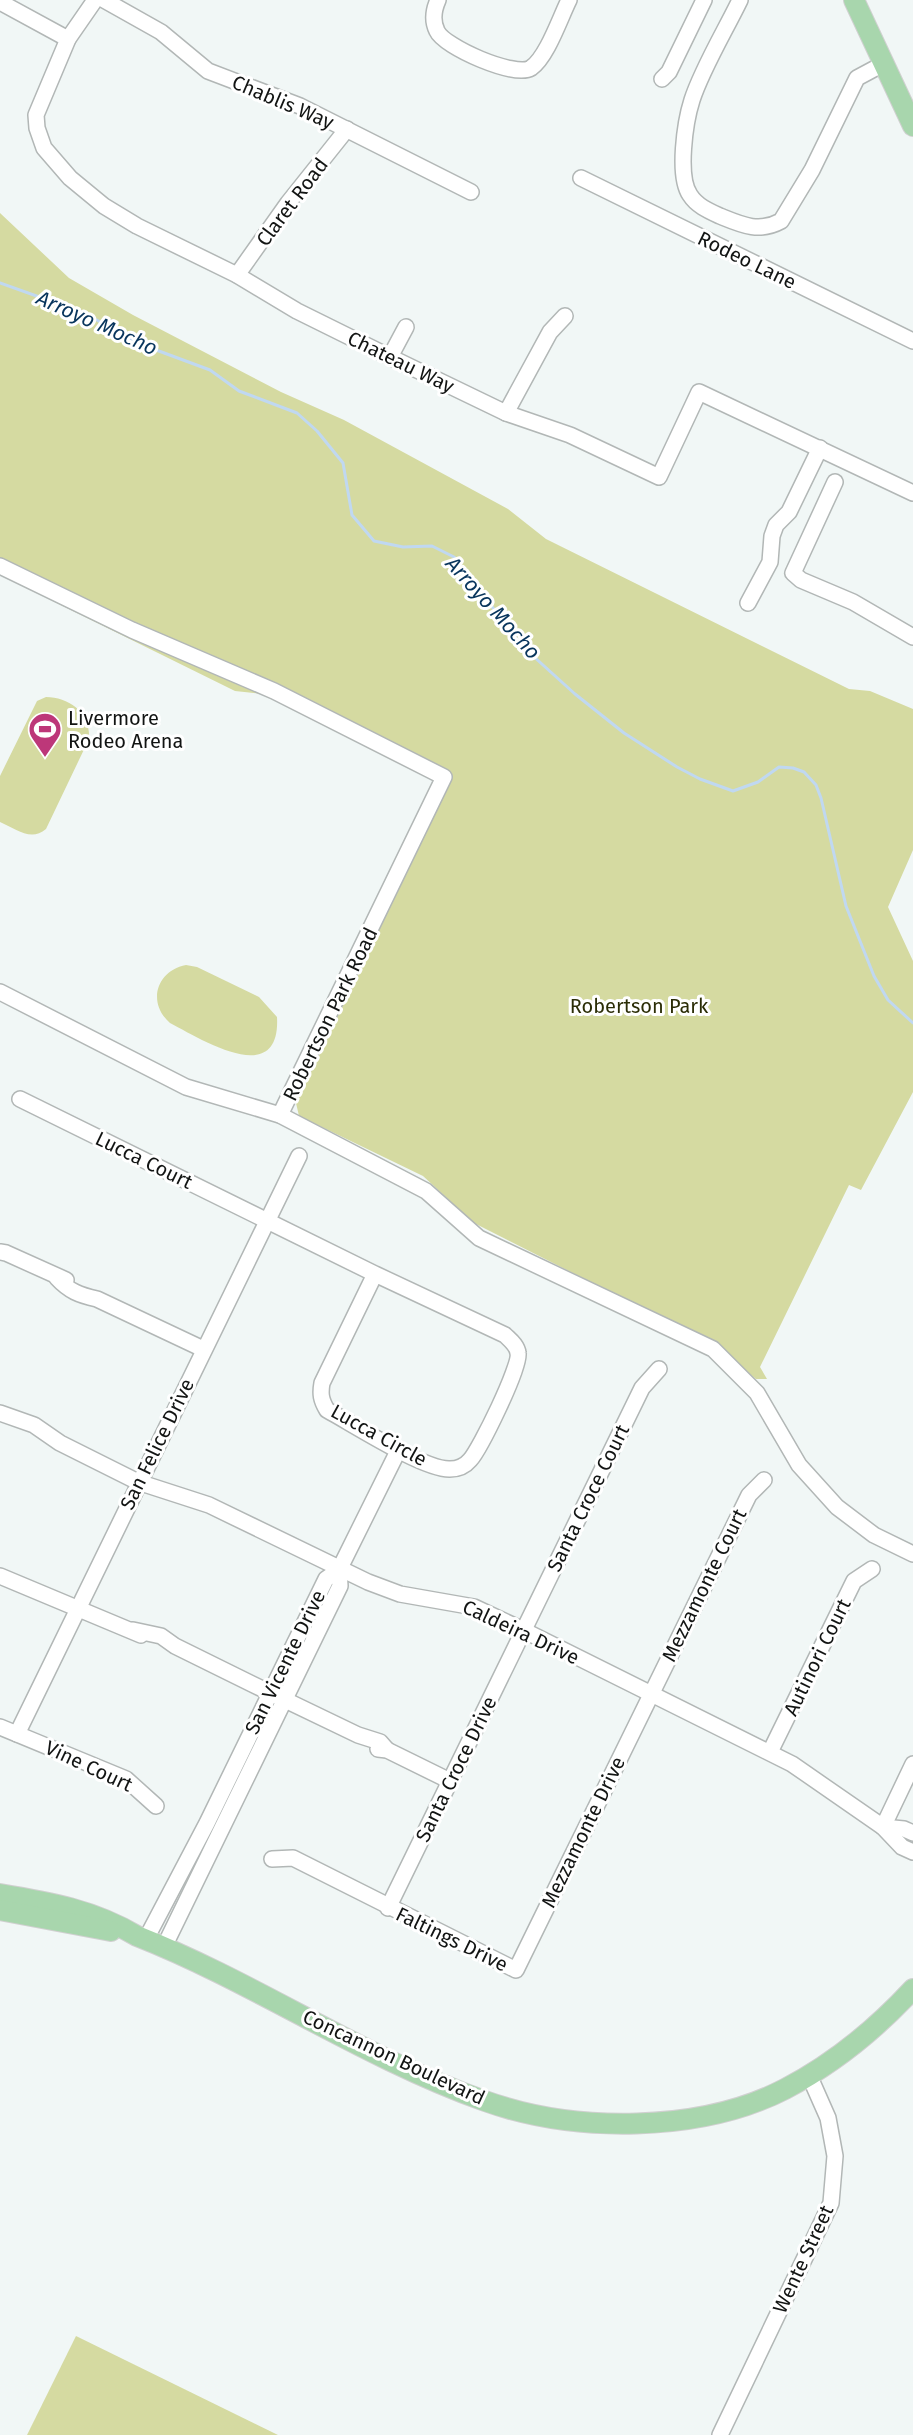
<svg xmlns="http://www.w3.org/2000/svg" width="913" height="2435" font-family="'Fira Sans',sans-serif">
  <rect width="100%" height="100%" fill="#f1f7f6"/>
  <g fill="#d5daa1">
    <polygon points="0,213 69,278 133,315 281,392 344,420 508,509 546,539 849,689 870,691 913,709 913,850 888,907 913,961 913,1092 861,1190 849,1185 760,1367 767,1379 756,1379 715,1345 474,1223 423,1176 299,1116 296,1103 448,786 262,694 235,691 0,575"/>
    <path d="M46,697C69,697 91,713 89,739L46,829C31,842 16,829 0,822V776L37,701Z"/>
    <path d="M186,965L197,967L259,997L277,1017C281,1090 201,1039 170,1023C147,1003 156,971 186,965Z"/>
    <polygon points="76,2336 278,2435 27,2435"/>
  </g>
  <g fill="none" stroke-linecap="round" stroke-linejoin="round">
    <polyline stroke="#c0d8f1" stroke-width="3" points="0,283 84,313 140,344 210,370 239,391 297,413 317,431 343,463 352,515 374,541 403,547 432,546 454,557 522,646 575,694 624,733 677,767 700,779 733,791 758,782 779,767 793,768 804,772 816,785 821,798 846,906 874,976 888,1000 913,1023"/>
    <defs>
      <g id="minor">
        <polyline points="95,0 68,39 36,115 37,128 44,148 70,178 104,206 137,226 237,275 297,311 390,357 506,413 570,435 659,477 699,392 913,493"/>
        <polyline points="104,0 161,32 208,71 300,106 471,192"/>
        <path d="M438,0C434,9 432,21 437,31C444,47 515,78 531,68C547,57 560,18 569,0"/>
        <path d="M740,0C725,31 702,69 692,100C685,122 677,176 690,195C697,206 709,211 720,216C742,225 759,233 781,221L812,170L857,78L885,63"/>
        <polyline points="0,2 68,39"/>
        <polyline points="662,79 669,72 704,0"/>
        <polyline points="581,178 913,341"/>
        <polyline points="237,275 288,203 347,129"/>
        <polyline points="390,357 406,327"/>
        <polyline points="506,413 550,332 565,316"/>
        <polyline points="835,482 793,573 801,580 853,602 913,637"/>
        <polyline points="0,566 132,630 274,691 444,777 280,1115"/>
        <polyline points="748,603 770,562 772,536 776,525 789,512 820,448"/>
        <polyline points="0,992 186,1087 280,1115 426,1191 479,1238 713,1349 757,1393 799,1465 837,1507 874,1535 913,1554"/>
        <path d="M20,1099L375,1274L322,1383C320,1394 321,1400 327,1410C353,1424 424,1470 450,1469C458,1469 465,1466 470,1460C480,1449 521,1366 518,1353C517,1345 510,1340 505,1335L375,1274"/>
        <polyline points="0,1252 6,1253 66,1280"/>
        <path d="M57,1278C69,1291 79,1295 97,1299L203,1349"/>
        <polyline points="0,1413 34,1425 60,1443 138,1482 209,1505 368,1582 400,1594 474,1607 523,1630 792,1764 883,1827 902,1847 913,1852"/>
        <polyline points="0,1576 141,1635"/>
        <polyline points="133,1630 161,1636 175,1646 252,1684 358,1735 380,1742 387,1750"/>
        <polyline points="0,1727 126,1779 156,1806"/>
        <polyline points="17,1734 299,1156"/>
        <polyline points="378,1749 387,1750 450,1781"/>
        <polyline points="770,1752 854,1581 872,1569"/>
        <polyline points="883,1827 913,1764"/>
        <polyline points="883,1827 904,1829 913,1833"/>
        <polyline points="272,1859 293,1858 516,1970 749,1495 764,1480"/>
        <polyline points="388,1908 642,1388 659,1369"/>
        <polyline points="146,1939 207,1823 326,1579 339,1570 399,1449"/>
        <polyline points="164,1947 340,1586 339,1570"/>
        <polyline points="720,2435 831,2203 835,2156 828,2118 809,2075"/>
      </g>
      <g id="major">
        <polyline points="854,0 913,126"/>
        <path d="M0,1894C49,1902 94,1910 137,1936C256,1983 364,2058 485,2101C574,2133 700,2133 785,2089C835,2063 875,2030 913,1989"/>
        <polyline points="0,1910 111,1931"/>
      </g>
    </defs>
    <use href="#minor" stroke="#b2b7b6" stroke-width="18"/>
    <use href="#major" stroke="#d0d0d0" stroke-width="22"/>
    <use href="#minor" stroke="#fff" stroke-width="15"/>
    <use href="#major" stroke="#a8d6ad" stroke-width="20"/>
  </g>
  <defs>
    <symbol id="stadium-pin" viewBox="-11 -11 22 30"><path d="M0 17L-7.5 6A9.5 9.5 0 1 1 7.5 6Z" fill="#bd3779" stroke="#fff"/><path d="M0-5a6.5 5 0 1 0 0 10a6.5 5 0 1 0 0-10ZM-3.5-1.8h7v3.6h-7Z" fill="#fff"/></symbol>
  </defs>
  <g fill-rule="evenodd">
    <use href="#stadium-pin" x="26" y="710" width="38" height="52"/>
  </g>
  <g text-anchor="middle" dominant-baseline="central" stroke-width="6" stroke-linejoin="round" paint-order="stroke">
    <g font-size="20" fill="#121413" stroke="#fff">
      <text transform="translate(283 102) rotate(23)">Chablis Way</text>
      <text transform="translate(292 202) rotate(-53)">Claret Road</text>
      <text transform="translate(747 260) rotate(26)">Rodeo Lane</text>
      <text transform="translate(401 362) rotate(26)">Chateau Way</text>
      <text transform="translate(330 1014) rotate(-64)">Robertson Park Road</text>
      <text transform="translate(144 1160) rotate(26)">Lucca Court</text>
      <text transform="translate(379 1435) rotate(29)">Lucca Circle</text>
      <text transform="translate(157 1444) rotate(-64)">San Felice Drive</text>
      <text transform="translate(588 1498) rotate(-64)">Santa Croce Court</text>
      <text transform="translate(704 1585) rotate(-64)">Mezzamonte Court</text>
      <text transform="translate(521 1632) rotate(25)">Caldeira Drive</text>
      <text transform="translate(817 1657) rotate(-64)">Autinori Court</text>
      <text transform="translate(285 1662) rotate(-64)">San Vicente Drive</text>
      <text transform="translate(89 1766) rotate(25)">Vine Court</text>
      <text transform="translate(456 1769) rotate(-64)">Santa Croce Drive</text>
      <text transform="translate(583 1832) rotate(-64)">Mezzamonte Drive</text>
      <text transform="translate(452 1939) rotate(26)">Faltings Drive</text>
      <text transform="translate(394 2057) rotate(25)">Concannon Boulevard</text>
      <text transform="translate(803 2259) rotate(-65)">Wente Street</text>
    </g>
    <g font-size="20" fill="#121413" stroke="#fff" text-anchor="start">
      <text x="68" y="718">Livermore<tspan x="68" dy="23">Rodeo Arena</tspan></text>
    </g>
    <g font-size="20" fill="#2b2d06" stroke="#fff">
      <text x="639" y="1006">Robertson Park</text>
    </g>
    <g font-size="21" font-style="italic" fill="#08355c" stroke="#fff">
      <text transform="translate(97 323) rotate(24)">Arroyo Mocho</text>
      <text transform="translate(493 608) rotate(48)">Arroyo Mocho</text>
    </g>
  </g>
</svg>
